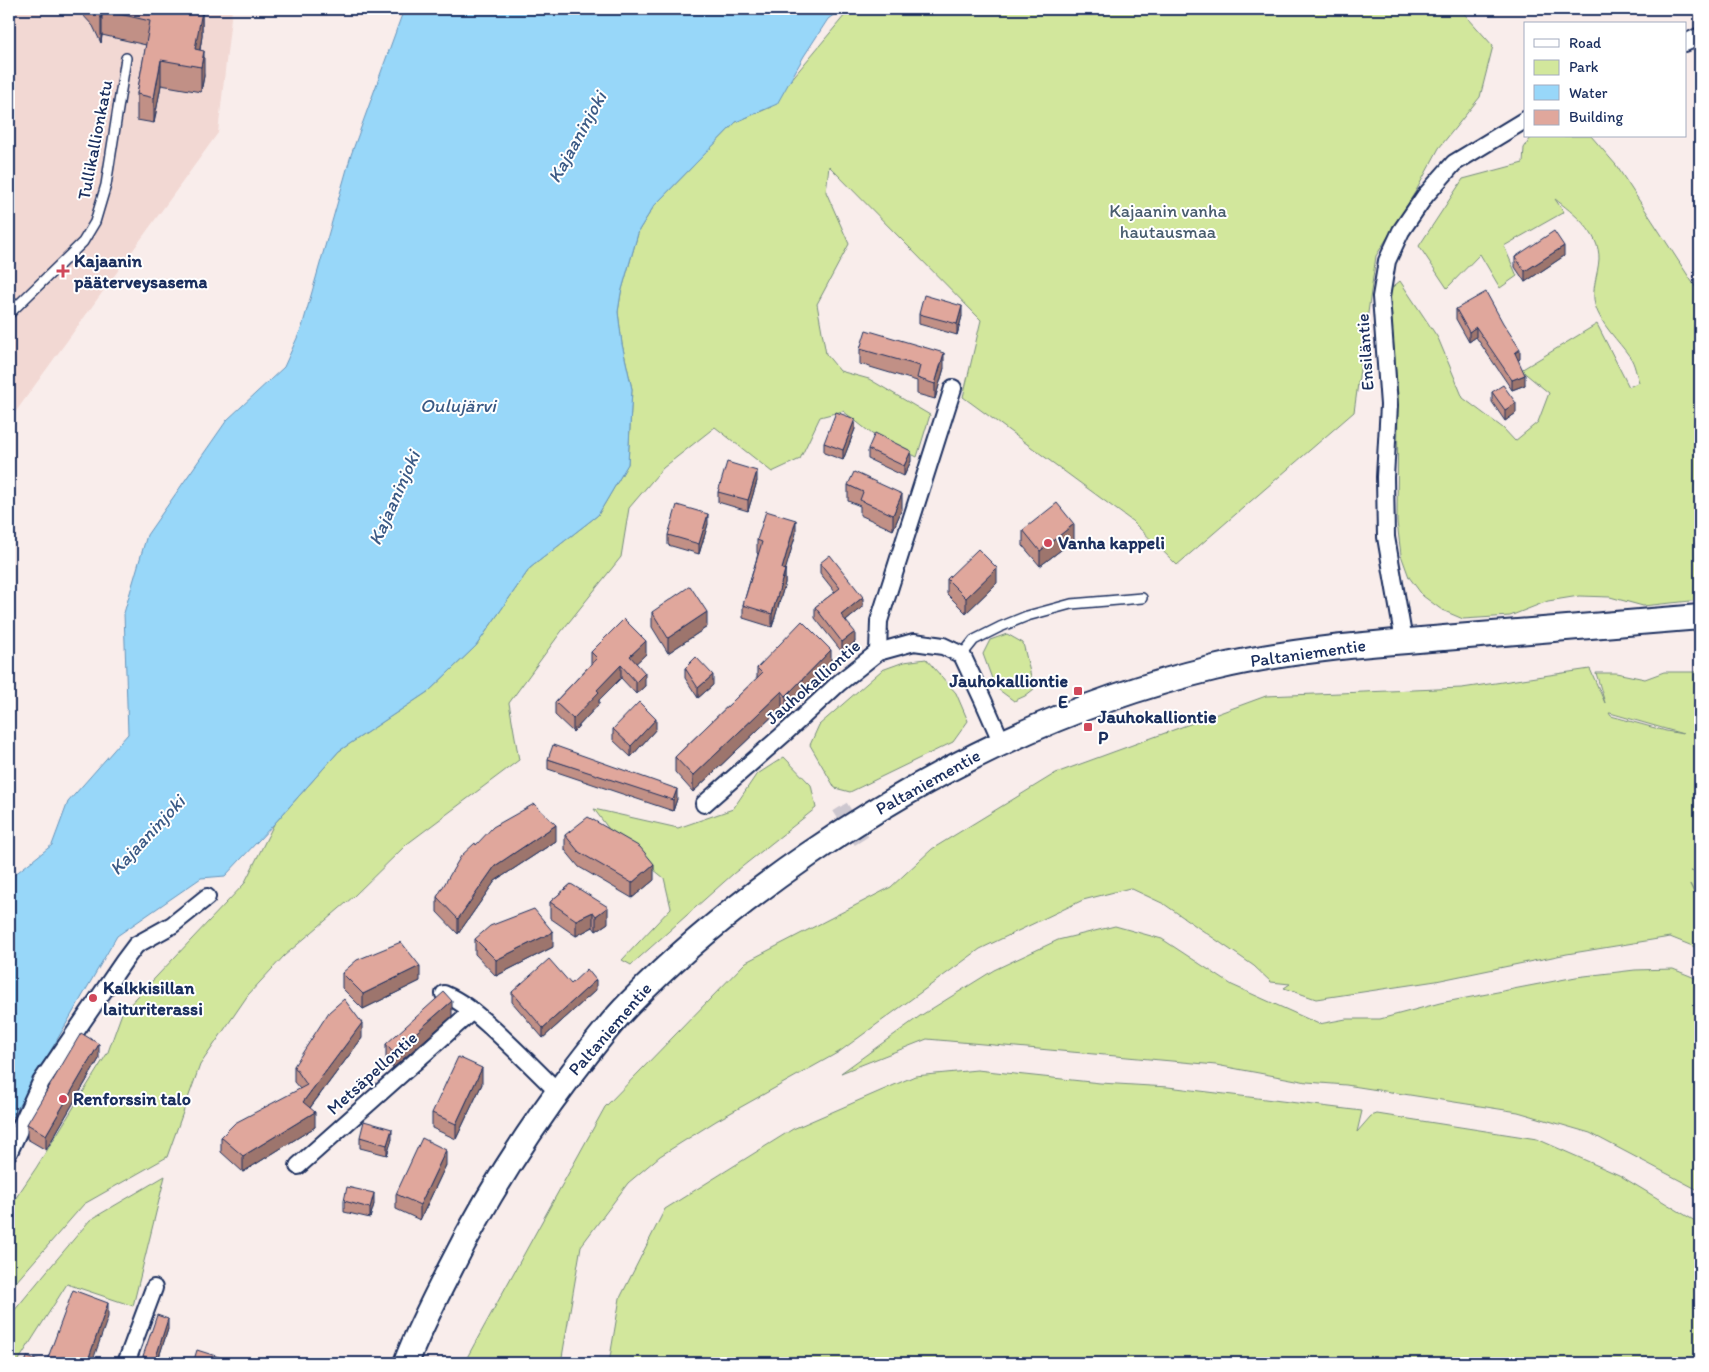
<svg xmlns="http://www.w3.org/2000/svg" width="1709" height="1372" font-family="Itim,sans-serif">
  <rect width="100%" height="100%" fill="#f9edeb"/>
  <filter id="ink" filterUnits="userSpaceOnUse"><feTurbulence type="fractalNoise" baseFrequency=".02" numOctaves="2"/><feDisplacementMap in="SourceGraphic" scale="10" xChannelSelector="R" yChannelSelector="G"/><feConvolveMatrix kernelMatrix="1 2 1 2 8 2 1 2 1" color-interpolation-filters="sRGB"/></filter>
  <g filter="url(#ink)">
    <polygon fill="#f2d8d3" points="9,9 232,9 218,133 14,414 9,410"/>
    <g fill="#d2e79c" stroke="#768b7d" fill-rule="evenodd">
      <polygon points="850,9 1460,9 1493,46 1480,97 1439,148 1417,189 1376,256 1354,412 1177,565 1132,521 963,397 981,320 829,166 826,192 849,244 817,304 826,354 840,371 869,379 930,415 917,457 872,434 843,411 820,417 800,459 772,472 715,427 663,468 629,508 621,557 561,632 509,703 519,760 407,844 353,897 284,956 248,995 200,1065 167,1157 84,1204 9,1290 9,1208 36,1168 108,1052 122,1013 244,884 274,824 339,751 429,691 476,646 530,568 598,515 628,464 632,389 622,344 618,312 621,293 639,230 654,206 736,122 771,107 770,105"/>
      <path d="M1532,136H1591L1616,165L1700,294V600L1643,606L1610,597L1579,596L1548,601L1510,616L1463,619L1442,610L1423,596L1409,577L1401,555L1397,522L1398,396L1389,290L1400,281L1438,338L1463,398L1503,428L1515,441L1538,422L1549,393L1521,370L1597,324L1629,387L1639,382C1636,374 1635,364 1630,357C1618,340 1601,325 1595,305C1591,289 1598,275 1599,259C1600,233 1573,213 1555,199L1564,212L1504,246L1517,276L1500,288L1480,254L1447,288L1419,246L1463,179L1523,163L1524,148Z"/>
      <polygon points="1007,634 1023,643 1034,689 1025,696 1014,701 995,687 983,654 990,640"/>
      <polygon points="926,659 956,693 968,721 953,742 850,792 835,788 810,745 819,725 882,670 904,662"/>
      <path d="M1590,669L1605,703L1596,673H1616L1645,679L1664,672H1700V872L1691,871L1700,873V902L1690,884L1700,907V949L1670,937L1567,954L1436,981L1316,999L1284,988L1290,984L1271,982L1254,966L1164,904L1130,888L1083,900L980,949L839,1052L716,1121L660,1156L628,1183L581,1246L561,1363H464L605,1107L746,962L891,887L932,849L1056,773L1266,696L1462,688ZM1609,713H1610L1683,734L1666,731L1611,716Z"/>
      <polygon points="784,757 811,785 816,808 733,874 631,965 622,960 671,908 664,878 617,840 594,809 678,828 733,809 756,775"/>
      <polygon points="1115,926 1162,939 1232,985 1319,1024 1346,1019 1380,1019 1440,1003 1576,977 1635,970 1673,969 1700,980 1700,1191 1590,1133 1518,1112 1346,1085 1307,1082 1216,1065 927,1039 841,1073 920,1016 994,970 1058,940"/>
      <polygon points="977,1070 1100,1083 1168,1087 1362,1111 1357,1132 1371,1116 1377,1114 1537,1139 1619,1175 1700,1224 1700,1363 609,1363 620,1298 665,1209 793,1129 915,1076"/>
      <polygon points="165,1176 133,1306 67,1284 17,1363 9,1363 9,1317 47,1271 90,1220"/>
    </g>
    <polygon fill="#98d7f9" stroke="#6694bb" points="404,9 842,9 828,19 804,56 777,104 736,122 654,206 639,230 621,293 618,312 622,344 632,389 628,464 598,515 530,568 476,646 429,691 339,751 274,824 225,876 201,878 117,936 13,1116 9,1121 9,879 52,845 68,802 128,734 124,613 147,535 227,420 284,367 302,327 351,155"/>
    <g fill="none" stroke-linecap="round" stroke-linejoin="round">
      <polyline stroke="#cdc7cf" stroke-width="16" stroke-dasharray="16 8" stroke-linecap="butt" points="840,807 863,843"/>
      <defs>
        <g id="lane">
          <polyline points="9,314 83,242 95,222 106,185 126,58"/>
          <polyline points="962,655 974,640 1000,627 1027,616 1071,604 1142,598"/>
        </g>
        <g id="street">
          <polyline points="1685,43 1700,36"/>
          <polyline points="1404,641 1386,537 1385,477 1389,405 1381,297 1387,261 1401,231 1425,196 1454,163 1525,120"/>
          <polyline points="878,652 879,621 953,388"/>
          <polyline points="704,804 785,733 839,683 878,652 914,642 943,646 962,655 983,700 1002,743"/>
          <path d="M444,994C463,1002 476,1014 491,1027C514,1048 536,1070 558,1092"/>
          <polyline points="9,1152 41,1082 124,961 136,945 172,925 207,897"/>
          <polyline points="298,1166 472,1011"/>
          <polyline points="126,1363 154,1288"/>
        </g>
        <path id="secondary" d="M406,1363C418,1331 434,1300 450,1269C485,1199 526,1134 573,1072C591,1049 609,1024 629,1004C683,948 744,899 808,855C931,770 1068,703 1214,668C1289,650 1367,644 1444,638C1530,631 1615,624 1700,617"/>
      </defs>
      <use href="#lane" stroke="#1b2f5e" stroke-width="12"/>
      <use href="#street" stroke="#1b2f5e" stroke-width="20"/>
      <use href="#secondary" stroke="#1b2f5e" stroke-width="28"/>
      <use href="#lane" stroke="#fff" stroke-width="9"/>
      <use href="#street" stroke="#fff" stroke-width="16"/>
      <use href="#secondary" stroke="#fff" stroke-width="24"/>
    </g>
    <g fill="#c19086" stroke="#1b2f5e">
      <polygon points="44,9 204,9 202,16 202,36 200,50 204,76 201,92 161,85 154,123 137,120 137,94 146,45 102,35 101,43 93,26 82,14"/>
      <polygon points="1564,256 1525,282 1515,267 1515,257"/>
      <polygon points="1456,309 1520,359 1518,360 1525,385 1512,390 1476,337 1469,342 1456,319"/>
      <polygon points="919,314 962,316 957,335 919,324"/>
      <polygon points="860,349 944,368 935,399 917,394 917,381 860,364"/>
      <polygon points="1492,392 1516,413 1505,421 1492,402"/>
      <polygon points="855,429 843,460 824,453 824,443"/>
      <polygon points="868,449 911,461 904,476 868,459"/>
      <polygon points="757,481 748,511 718,502 718,492"/>
      <polygon points="848,485 902,509 893,530 860,515 860,506 848,501"/>
      <polygon points="708,524 699,554 668,545 668,535"/>
      <polygon points="1023,530 1074,540 1040,566 1023,546"/>
      <polygon points="796,533 785,570 785,583 772,627 743,618 743,605 758,554 757,553 757,540"/>
      <polygon points="820,563 863,607 846,621 855,642 842,652 815,618 815,607 835,592 820,573"/>
      <polygon points="947,579 997,583 966,613 947,594"/>
      <polygon points="652,612 707,627 668,653 652,627"/>
      <polygon points="591,652 646,654 636,663 645,686 636,694 621,678 599,700 599,704 573,732 555,715 555,702 591,664"/>
      <polygon points="831,665 786,711 782,707 693,792 675,772 675,757 757,678 757,668"/>
      <polygon points="685,668 713,685 698,698 685,678"/>
      <polygon points="613,729 656,729 631,757 613,740"/>
      <polygon points="548,759 677,799 673,811 548,769"/>
      <polygon points="565,835 654,880 632,898 579,867 565,850"/>
      <polygon points="556,841 495,881 458,934 437,912 437,897 476,845"/>
      <polygon points="571,884 608,923 596,931 593,927 576,936 550,918 550,902"/>
      <polygon points="475,939 553,947 496,976 475,954"/>
      <polygon points="342,973 420,981 363,1009 342,988"/>
      <polygon points="571,984 596,990 543,1038 512,1002 512,992"/>
      <polygon points="452,1016 393,1068 386,1060 386,1044"/>
      <polygon points="362,1038 310,1108 315,1127 243,1172 221,1152 221,1137 300,1089 294,1082 294,1066"/>
      <polygon points="99,1059 46,1150 27,1139 27,1124"/>
      <polygon points="482,1084 456,1139 432,1128 432,1113"/>
      <polygon points="360,1137 392,1139 387,1155 360,1148"/>
      <polygon points="446,1165 420,1220 396,1209 396,1194"/>
      <polygon points="344,1201 374,1204 370,1218 344,1212"/>
      <polygon points="168,1329 157,1363 143,1363 143,1356"/>
    </g>
    <g fill="#9d756d" stroke="#1b2f5e">
      <polygon points="199,9 204,9 202,16 202,36 197,67 195,49"/>
      <polygon points="102,10 102,35 101,43 101,18"/>
      <polygon points="204,51 204,76 201,92 201,67"/>
      <polygon points="161,60 161,85 154,123 154,98"/>
      <polygon points="1564,246 1564,256 1525,282 1525,271"/>
      <polygon points="962,306 962,316 957,335 957,324"/>
      <polygon points="1476,327 1476,337 1469,342 1469,332"/>
      <polygon points="1520,349 1520,359 1515,362 1515,353"/>
      <polygon points="944,353 944,368 935,399 935,384"/>
      <polygon points="1525,375 1525,385 1512,390 1512,380"/>
      <polygon points="1516,403 1516,413 1505,421 1505,410"/>
      <polygon points="855,419 855,429 843,460 843,450"/>
      <polygon points="911,451 911,461 904,476 904,466"/>
      <polygon points="757,471 757,481 748,511 748,500"/>
      <polygon points="902,494 902,509 893,530 893,515"/>
      <polygon points="708,514 708,524 699,554 699,544"/>
      <polygon points="796,520 796,533 782,582 782,569"/>
      <polygon points="1074,524 1074,540 1040,566 1040,551"/>
      <polygon points="997,568 997,583 966,613 966,598"/>
      <polygon points="785,570 785,583 772,627 772,614"/>
      <polygon points="863,597 863,607 841,625 841,615"/>
      <polygon points="707,612 707,627 668,653 668,638"/>
      <polygon points="855,632 855,642 842,652 842,642"/>
      <polygon points="646,641 646,654 630,669 630,656"/>
      <polygon points="831,650 831,665 786,711 786,696"/>
      <polygon points="621,665 621,678 599,700 599,704 573,732 573,719 597,690"/>
      <polygon points="645,673 645,686 636,694 636,682"/>
      <polygon points="713,675 713,685 698,698 698,688"/>
      <polygon points="782,691 782,707 693,792 693,776"/>
      <polygon points="656,719 656,729 631,757 631,746"/>
      <polygon points="677,789 677,799 673,811 673,800"/>
      <polygon points="556,825 556,841 495,881 458,934 458,919 495,866"/>
      <polygon points="654,864 654,880 632,898 632,883"/>
      <polygon points="608,907 608,923 596,931 596,916"/>
      <polygon points="593,912 593,927 576,936 576,920"/>
      <polygon points="553,932 553,947 496,976 496,960"/>
      <polygon points="420,966 420,981 363,1009 363,994"/>
      <polygon points="596,980 596,990 543,1038 543,1028"/>
      <polygon points="452,1001 452,1016 393,1068 393,1053"/>
      <polygon points="362,1023 362,1038 303,1117 303,1102"/>
      <polygon points="99,1044 99,1059 46,1150 46,1135"/>
      <polygon points="482,1068 482,1084 456,1139 456,1124"/>
      <polygon points="315,1112 315,1127 243,1172 243,1156"/>
      <polygon points="392,1129 392,1139 387,1155 387,1145"/>
      <polygon points="446,1150 446,1165 420,1220 420,1205"/>
      <polygon points="374,1193 374,1204 370,1218 370,1208"/>
      <polygon points="108,1303 108,1317 92,1363 87,1363"/>
      <polygon points="168,1319 168,1329 157,1363 155,1363 155,1360"/>
    </g>
    <g fill="#e0a79c" stroke="#1b2f5e">
      <polygon points="96,9 199,9 199,11 202,11 195,49 204,51 201,67 161,60 154,98 137,94 150,21 102,10 101,18"/>
      <polygon points="1554,231 1564,246 1525,271 1515,257"/>
      <polygon points="1486,292 1503,323 1520,349 1515,353 1525,375 1512,380 1476,327 1469,332 1456,309"/>
      <polygon points="924,295 962,306 957,324 919,314"/>
      <polygon points="866,330 944,353 935,384 917,378 920,366 860,349"/>
      <polygon points="1503,385 1516,403 1505,410 1492,392"/>
      <polygon points="836,412 855,419 843,450 824,443"/>
      <polygon points="875,433 911,451 904,466 868,449"/>
      <polygon points="727,462 757,471 748,500 718,492"/>
      <polygon points="854,472 902,494 893,515 860,500 863,492 848,485"/>
      <polygon points="1057,503 1074,524 1040,551 1023,530"/>
      <polygon points="677,505 708,514 699,544 668,535"/>
      <polygon points="766,511 796,520 782,569 785,570 772,614 743,605 762,542 757,540"/>
      <polygon points="978,549 997,568 966,598 947,579"/>
      <polygon points="830,555 863,597 841,615 855,632 842,642 815,607 840,588 820,563"/>
      <polygon points="690,586 707,612 668,638 652,612"/>
      <polygon points="624,619 646,641 630,656 645,673 636,682 621,665 597,690 599,692 573,719 555,702 597,658 591,652"/>
      <polygon points="802,621 831,650 786,696 782,691 693,776 675,757 762,673 757,668"/>
      <polygon points="696,657 713,675 698,688 685,668"/>
      <polygon points="639,702 656,719 631,746 613,729"/>
      <polygon points="553,745 677,789 673,800 548,759"/>
      <polygon points="534,804 556,825 495,866 458,919 437,897 461,856 475,843 476,845 493,827"/>
      <polygon points="588,817 640,847 654,864 632,883 579,852 565,835"/>
      <polygon points="571,884 608,907 596,916 593,912 576,920 550,902"/>
      <polygon points="534,909 553,932 496,960 475,939 490,926"/>
      <polygon points="401,942 420,966 363,994 342,973 357,960"/>
      <polygon points="549,959 571,984 587,969 596,980 543,1028 512,992"/>
      <polygon points="444,992 452,1001 393,1053 386,1044"/>
      <polygon points="344,999 362,1023 303,1102 315,1112 243,1156 221,1137 235,1123 307,1085 294,1066 329,1012"/>
      <polygon points="81,1033 99,1044 46,1135 27,1124"/>
      <polygon points="458,1057 482,1068 456,1124 432,1113"/>
      <polygon points="364,1121 392,1129 387,1145 360,1137"/>
      <polygon points="422,1138 446,1150 420,1205 396,1194"/>
      <polygon points="347,1187 374,1193 370,1208 344,1201"/>
      <polygon points="73,1290 108,1303 87,1363 46,1363"/>
      <polygon points="157,1315 168,1319 155,1360 143,1356"/>
      <polygon points="197,1350 238,1363 193,1363"/>
      <polygon points="27,1357 45,1363 25,1363"/>
    </g>
  </g>
  <g fill="#d1495b" stroke="#fff" stroke-width="2">
    <path d="M60.5 263.5h5v5h5v5h-5v5h-5v-5h-5v-5h5z"/>
    <circle cx="1048" cy="543" r="5"/>
    <rect x="1073" y="686" width="10" height="10" rx="2.5"/>
    <rect x="1083" y="722" width="10" height="10" rx="2.5"/>
    <circle cx="93" cy="998" r="5"/>
    <circle cx="63" cy="1099" r="5"/>
  </g>
  <g text-anchor="middle" dominant-baseline="central" stroke-width="4" stroke-linejoin="round" paint-order="stroke">
    <g font-size="18" fill="#1b2f5e" stroke="#fff">
      <text transform="translate(95 140) rotate(-79)">Tullikallionkatu</text>
      <text transform="translate(1365 352) rotate(-94)">Ensiläntie</text>
      <text transform="translate(1308 653) rotate(-8)">Paltaniementie</text>
      <text transform="translate(813 682) rotate(-41)">Jauhokalliontie</text>
      <text transform="translate(928 782) rotate(-29)">Paltaniementie</text>
      <text transform="translate(610 1029) rotate(-49)">Paltaniementie</text>
      <text transform="translate(372 1073) rotate(-42)">Metsäpellontie</text>
    </g>
    <g font-size="18" fill="#495d6e" stroke="#fff">
      <text x="1168" y="211">Kajaanin vanha<tspan x="1168" dy="21">hautausmaa</tspan></text>
    </g>
    <g font-size="18" font-weight="bold" fill="#1b2f5e" stroke="#fff" text-anchor="start">
      <text x="74" y="261">Kajaanin<tspan x="74" dy="21">pääterveysasema</tspan></text>
      <text x="1058" y="543">Vanha kappeli</text>
      <text x="1068" y="681" text-anchor="end">Jauhokalliontie<tspan x="1068" dy="21">E</tspan></text>
      <text x="1098" y="717">Jauhokalliontie<tspan x="1098" dy="21">P</tspan></text>
      <text x="103" y="988">Kalkkisillan<tspan x="103" dy="21">laituriterassi</tspan></text>
      <text x="73" y="1099">Renforssin talo</text>
    </g>
    <g font-size="19" font-style="italic" fill="#3a5985" stroke="#fff">
      <text transform="translate(577 137) rotate(-61)">Kajaaninjoki</text>
      <text x="458" y="405">Oulujärvi</text>
      <text transform="translate(394 498) rotate(-66)">Kajaaninjoki</text>
      <text transform="translate(147 835) rotate(-47)">Kajaaninjoki</text>
    </g>
  </g>
  <rect width="1709" height="1372" fill="none" stroke="#fff" stroke-width="30"/>
  <rect x="15" y="15" width="1679" height="1342" fill="none" stroke="#1b2f5e" stroke-width="2" filter="url(#ink)"/>
  <rect x="1524" y="22" width="162" height="115" fill="#ffffff" stroke="#a4acbf"/>
  <rect x="1534" y="39" width="25" height="8" fill="#ffffff" stroke="#a4acbf"/>
  <text x="1569" y="48" font-size="15" fill="#1b2f5e">Road</text>
  <rect x="1534" y="60" width="25" height="15" fill="#d2e79c" stroke="#a4acbf"/>
  <text x="1569" y="72" font-size="15" fill="#1b2f5e">Park</text>
  <rect x="1534" y="85" width="25" height="15" fill="#98d7f9" stroke="#a4acbf"/>
  <text x="1569" y="98" font-size="15" fill="#1b2f5e">Water</text>
  <rect x="1534" y="110" width="25" height="15" fill="#e0a79c" stroke="#a4acbf"/>
  <text x="1569" y="122" font-size="15" fill="#1b2f5e">Building</text>
</svg>
